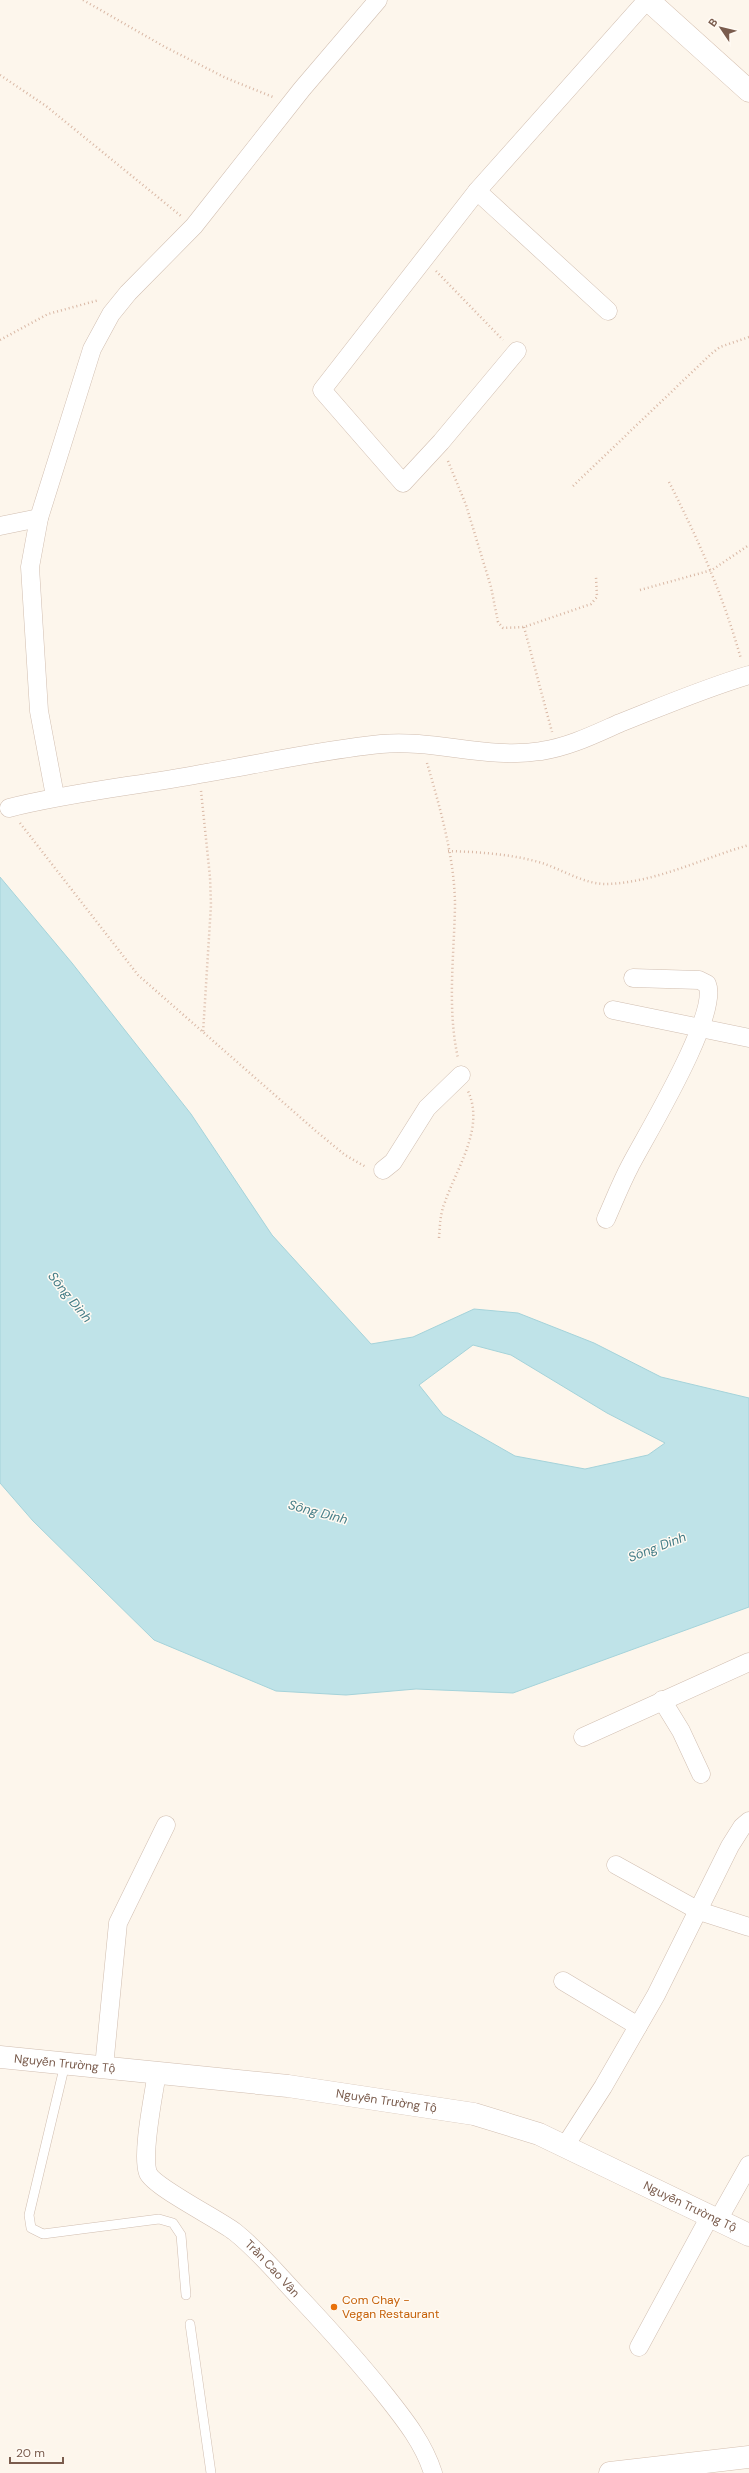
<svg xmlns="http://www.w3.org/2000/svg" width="749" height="2473" font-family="'DM Sans',sans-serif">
  <rect width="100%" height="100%" fill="#fdf6ec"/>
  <path fill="#bfe3e8" stroke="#a5d3da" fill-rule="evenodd" d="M0,877L72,963L191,1114L272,1235L371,1344L413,1337L474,1309L518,1313L594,1343L661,1377L749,1398V1607L513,1693L416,1689L346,1695L276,1691L154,1640L33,1521L0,1483ZM473,1345L511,1355L607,1413L665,1443L648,1455L585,1469L515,1456L443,1415L419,1385Z"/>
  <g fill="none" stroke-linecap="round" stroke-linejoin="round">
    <defs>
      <g id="service">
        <polyline points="65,2064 29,2215 31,2228 43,2234 159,2219 173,2223 181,2235 186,2295"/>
        <polyline points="190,2324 211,2473"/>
      </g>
      <g id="minor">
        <polyline points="477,191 608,311"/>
        <polyline points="517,351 441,442 403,483 322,390 477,191 647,0"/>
        <polyline points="0,526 39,518"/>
        <polyline points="55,796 39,711 30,567 39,518 92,349 111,314 128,293 194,226 302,89 378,0"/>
        <path d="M9,808C72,792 136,786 200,774C260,764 320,750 381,744C435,739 488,760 541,751C569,747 595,734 620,723C663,706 705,688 749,675"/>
        <polyline points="613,1010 749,1038"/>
        <polyline points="383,1170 393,1162 427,1108 461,1075"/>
        <path d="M606,1219C614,1201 621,1183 630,1166C646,1135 720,1014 707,984L699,980L633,978"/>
        <polyline points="662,1700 681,1731 701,1774"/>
        <polyline points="583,1737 749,1662"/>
        <polyline points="616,1865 699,1911 749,1927"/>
        <polyline points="563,1981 638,2026"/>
        <polyline points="104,2067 118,1923 166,1825"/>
        <path id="s1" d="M157,2072C154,2094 141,2154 148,2173C154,2187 218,2219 235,2232C260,2252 279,2276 301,2299C330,2330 359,2362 386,2396C405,2420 424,2444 433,2473"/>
        <polyline points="565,2146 603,2087 656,1995 730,1846 742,1827 749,1821"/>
        <polyline points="718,2220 749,2165"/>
        <polyline points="639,2347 710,2216"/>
      </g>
      <g id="tertiary">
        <path id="s2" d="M0,2057L288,2086L474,2114L539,2134L749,2235"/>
      </g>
      <g id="secondary">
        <polyline points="648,0 749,91"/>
        <polyline points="610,2473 749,2457"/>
      </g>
    </defs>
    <use href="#service" stroke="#d1beb0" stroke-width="10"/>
    <use href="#minor" stroke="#d1beb0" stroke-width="19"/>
    <use href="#tertiary" stroke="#d1beb0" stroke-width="23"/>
    <use href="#secondary" stroke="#d6c0b0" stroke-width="23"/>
    <g stroke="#d9b8a5" stroke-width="2.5" stroke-dasharray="1 3" stroke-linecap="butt">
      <polyline points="83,0 165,47 226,78 273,97"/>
      <polyline points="0,75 46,106 181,216"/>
      <polyline points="436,271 503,340"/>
      <polyline points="0,340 48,314 99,300"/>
      <polyline points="448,461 466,505 491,587 498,622 503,628 524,627 591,604 597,597 596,577"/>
      <path d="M669,482C699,541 723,595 741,659"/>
      <polyline points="573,486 711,354 720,347 749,337"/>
      <polyline points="640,590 712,570 749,545"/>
      <polyline points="524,627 552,732"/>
      <path d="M427,763C440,807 455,860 455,906C454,957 447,1009 458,1058"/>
      <polyline points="201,791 210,877 211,905 203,1033"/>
      <polyline points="20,823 138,975 317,1132 345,1155 366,1167"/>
      <path d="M448,851C479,852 512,854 542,863C563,870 586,885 608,884C657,882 703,858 749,845"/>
      <path d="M439,1238C440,1225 440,1214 445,1202C457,1167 485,1128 468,1091"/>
    </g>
    <use href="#service" stroke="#fff" stroke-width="9"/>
    <use href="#minor" stroke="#fff" stroke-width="18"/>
    <use href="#tertiary" stroke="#fff" stroke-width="22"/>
    <use href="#secondary" stroke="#fff" stroke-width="22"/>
  </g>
  <circle fill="#e8710a" stroke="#fffaf3" stroke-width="1.5" cx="334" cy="2307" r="4"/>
  <g text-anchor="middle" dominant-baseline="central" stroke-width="3" stroke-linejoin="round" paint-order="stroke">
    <g font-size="12" fill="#7a5c4d" stroke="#fffaf3">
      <text stroke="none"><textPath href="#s2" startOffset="65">Nguyễn Trường Tộ</textPath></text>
      <text stroke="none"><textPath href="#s2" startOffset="389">Nguyễn Trường Tộ</textPath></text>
      <text stroke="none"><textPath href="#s2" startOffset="713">Nguyễn Trường Tộ</textPath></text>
      <text stroke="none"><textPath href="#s1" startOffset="260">Trần Cao Vân</textPath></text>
    </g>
    <g font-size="12" fill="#c56008" stroke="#fffaf3" text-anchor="start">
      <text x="342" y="2300">Com Chay -<tspan x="342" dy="14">Vegan Restaurant</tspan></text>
    </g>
    <g font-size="13" font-style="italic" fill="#437c86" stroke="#fffaf3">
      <text transform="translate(70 1297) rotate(51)">Sông Dinh</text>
      <text transform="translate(318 1512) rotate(15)">Sông Dinh</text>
      <text transform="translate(657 1547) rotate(-21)">Sông Dinh</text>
    </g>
  </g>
  <g transform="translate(721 28) rotate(305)" stroke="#fffaf3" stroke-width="3" paint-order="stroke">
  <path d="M0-3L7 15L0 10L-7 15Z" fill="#7a5c4d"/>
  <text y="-6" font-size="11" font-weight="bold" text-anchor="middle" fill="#7a5c4d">B</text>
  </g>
  <path d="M10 2457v6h53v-6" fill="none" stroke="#7a5c4d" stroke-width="2"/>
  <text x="16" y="2457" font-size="12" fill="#7a5c4d" stroke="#fffaf3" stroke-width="3" paint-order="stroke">20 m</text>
</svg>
